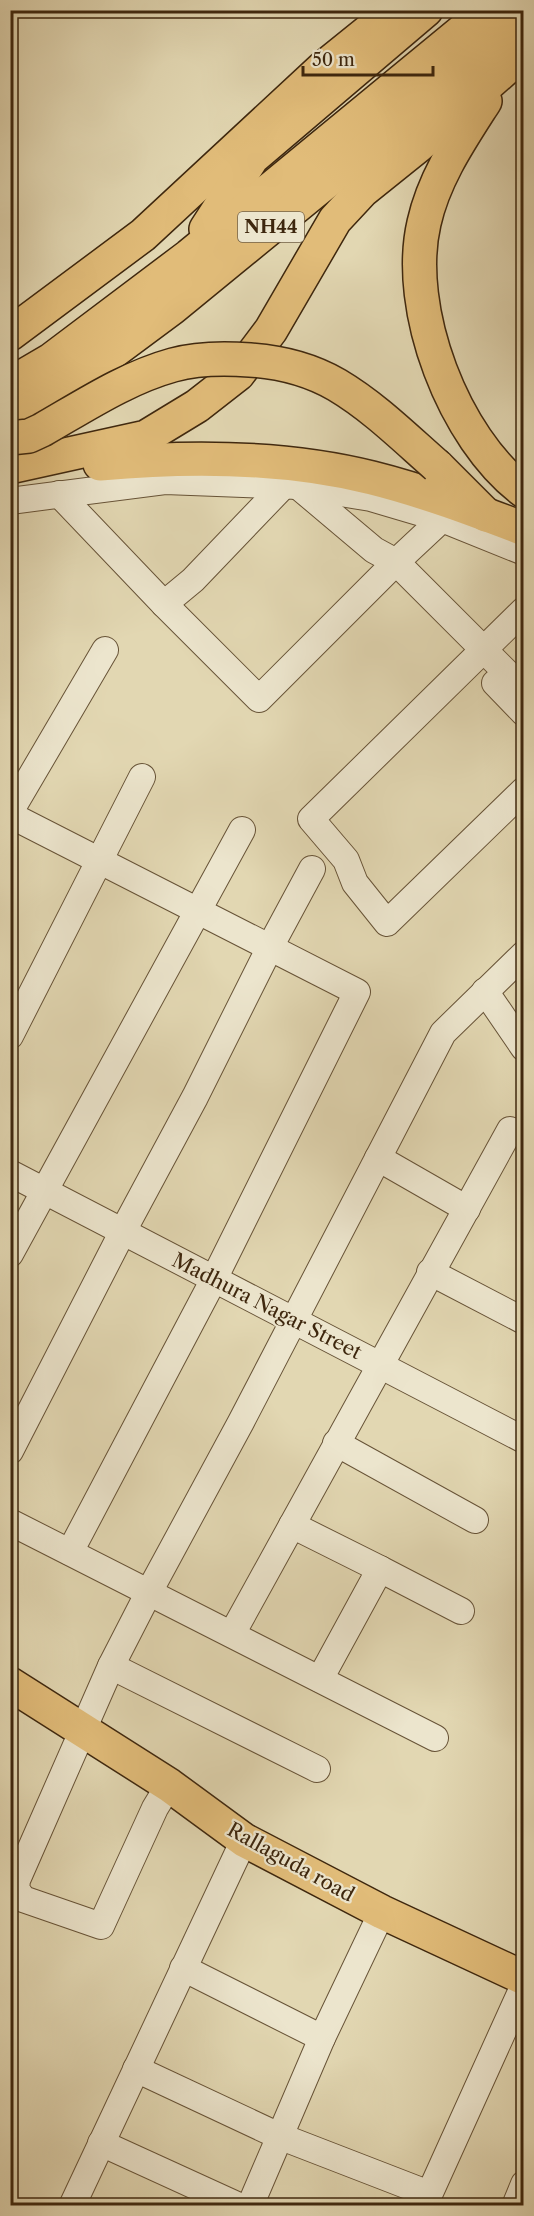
<svg xmlns="http://www.w3.org/2000/svg" width="534" height="2216" font-family="'Libre Caslon Text',serif">
  <rect width="100%" height="100%" fill="#e2d7b2"/>
  <filter id="stains"><feTurbulence type="fractalNoise" baseFrequency=".00333" numOctaves="4"/><feColorMatrix values="0 0 0 0 .2 0 0 0 0 .09 0 0 0 0 .02 0 0 0 .5 -.17"/></filter>
  <radialGradient id="worn" r=".72"><stop offset=".6" stop-color="#630" stop-opacity="0"/><stop offset="1" stop-color="#630" stop-opacity=".3"/></radialGradient>
  <g fill="none" stroke-linecap="round" stroke-linejoin="round">
    <defs>
      <g id="minor">
        <polyline points="298,486 374,550 396,562 524,690"/>
        <polyline points="59,494 164,604 259,699 396,562 442,519"/>
        <polyline points="10,501 165,481 298,486 371,498 442,519 524,552"/>
        <polyline points="164,604 193,580 284,485"/>
        <polyline points="524,610 311,819 346,860 355,883 387,923 524,790"/>
        <polyline points="495,683 524,713"/>
        <polyline points="10,812 105,650"/>
        <polyline points="10,815 357,992 214,1279 70,1552"/>
        <polyline points="485,991 524,1048"/>
        <polyline points="10,1036 142,777"/>
        <polyline points="378,1158 467,1209"/>
        <polyline points="10,1173 524,1440"/>
        <polyline points="10,1254 242,830"/>
        <polyline points="430,1272 522,1320"/>
        <polyline points="336,1443 475,1520"/>
        <polyline points="10,1451 123,1231 195,1097 270,947 312,869"/>
        <polyline points="10,1522 435,1738"/>
        <polyline points="292,1525 380,1569 320,1679"/>
        <polyline points="380,1569 461,1611"/>
        <polyline points="232,1634 510,1130"/>
        <polyline points="111,1666 317,1769"/>
        <polyline points="169,1785 155,1808 101,1926 23,1899 16,1889 17,1880 111,1666 149,1592 241,1422 443,1033 524,954"/>
        <polyline points="183,1968 322,2038"/>
        <polyline points="136,2069 279,2136 429,2194"/>
        <polyline points="101,2143 239,2206"/>
        <polyline points="72,2206 244,1840"/>
        <polyline points="250,2206 322,2038 382,1912"/>
        <polyline points="424,2206 524,1985"/>
        <polyline points="515,2206 524,2184"/>
      </g>
      <g id="major">
        <path d="M485,101C460,140 434,178 424,223C404,309 454,439 524,491"/>
        <polyline points="10,334 143,235 323,68 395,10"/>
        <path d="M100,464C190,456 284,456 372,478C424,491 474,510 524,529"/>
        <polyline points="10,467 146,437 197,406 238,374 271,330 335,220 362,191 418,146 505,69 524,56"/>
        <polyline points="10,1684 169,1785 244,1840 382,1912 524,1978"/>
      </g>
      <g id="highway">
        <polyline points="206,229 252,158 426,10"/>
        <polyline points="10,384 51,360 189,256 488,10"/>
        <polyline points="10,422 71,383 172,308 524,20"/>
        <polyline points="437,466 486,515"/>
      </g>
    </defs>
    <use href="#minor" stroke="#675337" stroke-width="28"/>
    <use href="#major" stroke="#3e270e" stroke-width="36"/>
    <use href="#highway" stroke="#3e270e" stroke-width="36"/>
    <use href="#minor" stroke="#ece5cd" stroke-width="26"/>
    <use href="#major" stroke="#e1bc79" stroke-width="33"/>
    <use href="#highway" stroke="#e1bc79" stroke-width="33"/>
    <defs>
      <path id="highway-bridge" d="M10,438L29,436L42,430C84,406 126,378 173,365C198,358 224,358 250,360C280,362 311,370 337,385C374,407 405,438 437,466"/>
    </defs>
    <use href="#highway-bridge" stroke="#3e270e" stroke-width="36" stroke-linecap="butt"/>
    <use href="#highway-bridge" stroke="#e1bc79" stroke-width="33"/>
  </g>
  <g text-anchor="middle" dominant-baseline="central" stroke-width="4.5" stroke-linejoin="round" paint-order="stroke">
    <rect fill="#ece5cd" stroke="#726047" stroke-width="1.5" x="238" y="212" width="66" height="30" rx="4.5"/>
    <g font-size="18" font-weight="bold" fill="#3e270e">
      <text x="271" y="227">NH44</text>
    </g>
    <g font-size="20" fill="#3e270e" stroke="#ece5cd">
      <text transform="translate(267 1306) rotate(27)">Madhura Nagar Street</text>
      <text transform="translate(291 1862) rotate(29)">Rallaguda road</text>
    </g>
  </g>
  <rect width="534" height="2216" fill="none" stroke="#e2d7b2" stroke-width="36"/>
  <rect x="12" y="12" width="510" height="2192" fill="none" stroke="#3e270e" stroke-width="3"/>
  <rect x="18" y="18" width="498" height="2180" fill="none" stroke="#3e270e" stroke-width="1.5"/>
  <path d="M303 66v9h130v-9" fill="none" stroke="#3e270e" stroke-width="3"/>
  <text x="312" y="66" font-size="18" fill="#3e270e" stroke="#ece5cd" stroke-width="4.5" paint-order="stroke">50 m</text>
  <rect width="100%" height="100%" filter="url(#stains)"/>
  <rect width="100%" height="100%" fill="url(#worn)"/>
</svg>
